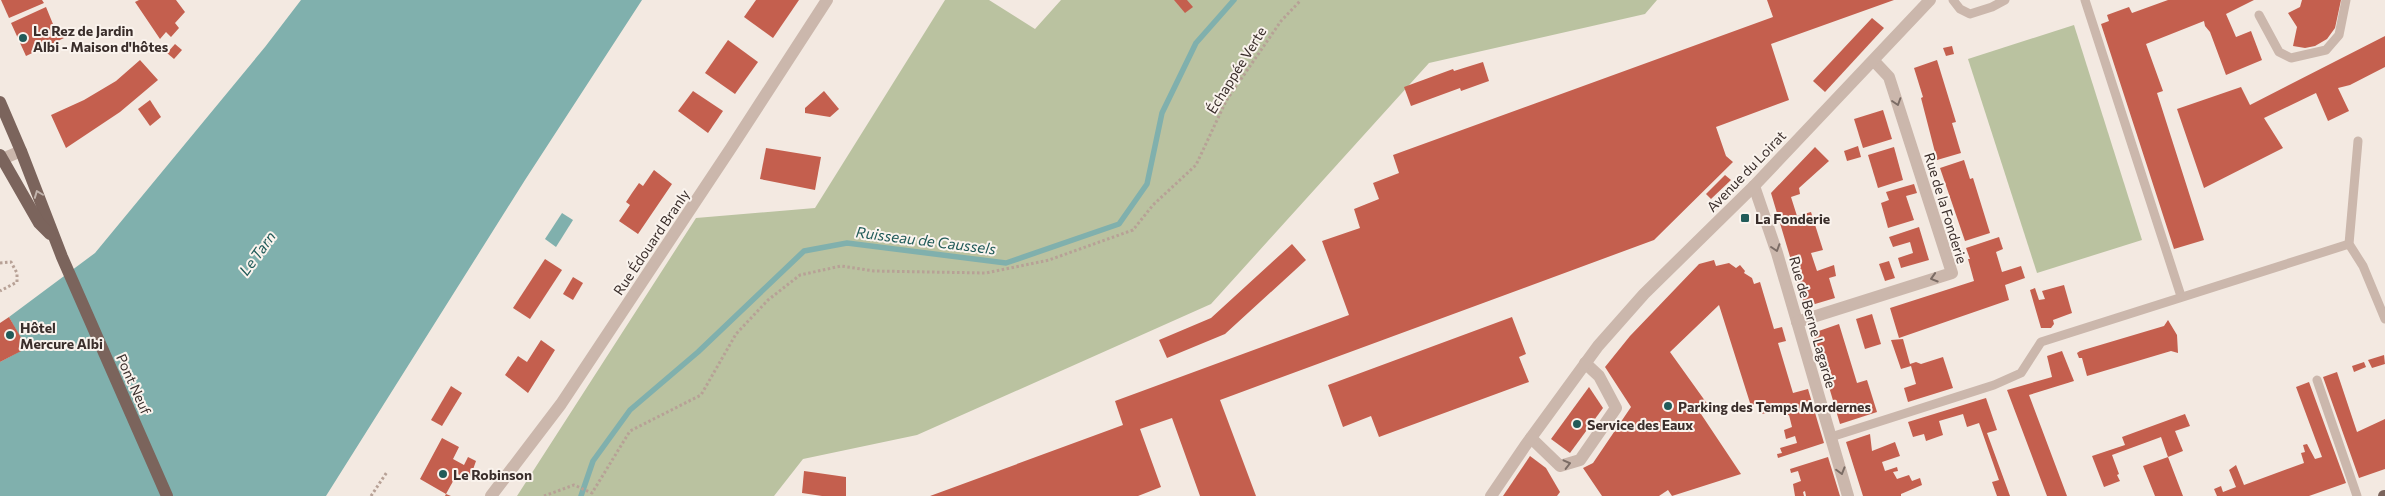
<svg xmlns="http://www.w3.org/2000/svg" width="2385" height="496" font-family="Commissioner,sans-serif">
  <rect width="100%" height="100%" fill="#f3e9e1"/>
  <g fill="#bac2a0">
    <polygon points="945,0 989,0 1035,29 1061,0 1657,0 1645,14 1429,63 1211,304 917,435 803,459 774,496 517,496 696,218 815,208"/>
    <polygon points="2074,25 2142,240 2037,273 1968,59"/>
  </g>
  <g fill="#80b0ad">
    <polygon points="301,0 642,0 525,180 326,496 0,496 0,362 26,348 9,317 95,253 265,47"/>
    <polygon points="562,213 573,220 556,247 545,239"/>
  </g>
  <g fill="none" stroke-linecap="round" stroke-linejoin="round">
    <polyline stroke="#80b0ad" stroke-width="5.5" points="581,496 593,461 630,410 698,352 804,251 847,243 1006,263 1119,224 1147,184 1162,113 1196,43 1234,0"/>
  </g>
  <g fill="#c45f4e">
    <polygon points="1,0 42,0 44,3 9,18"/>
    <polygon points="139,0 176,0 185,12 175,23 179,28 171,37 166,32 160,39 135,2"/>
    <polygon points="756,0 799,0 773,38 744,17"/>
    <polygon points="1174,0 1187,0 1193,7 1185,13"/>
    <polygon points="1767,0 1894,0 1771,44 1789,100 1716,127 1726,156 1733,162 1654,240 1220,400 1256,496 1200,496 1172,418 1140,429 1161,487 1138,496 930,496 1123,425 1115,401 1349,315 1322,241 1360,228 1354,209 1379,199 1373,183 1399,173 1393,155 1773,17"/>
    <polygon points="2168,0 2254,0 2226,14 2236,37 2251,31 2262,60 2226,75 2210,32 2205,26 2204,21 2146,44 2163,91 2157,93 2204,240 2174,249 2101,24 2109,21 2107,15 2129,7 2132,13"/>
    <polygon points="2302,0 2341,0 2335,28 2327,39 2315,46 2305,48 2293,46 2297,27 2288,13 2300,7"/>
    <polygon points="46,7 55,29 58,27 64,38 26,56 11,23"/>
    <polygon points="1872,18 1884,28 1825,92 1813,81"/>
    <polygon points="2385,36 2385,67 2350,85 2338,88 2349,111 2328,121 2316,93 2264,118 2283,148 2204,188 2177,109 2241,87 2250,105"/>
    <polygon points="728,40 758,62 735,94 705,73"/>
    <polygon points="175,44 182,50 174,59 167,53"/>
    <polygon points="1952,46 1954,54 1946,56 1943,48"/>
    <polygon points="140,60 158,80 120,112 66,148 51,115 84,100 116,81"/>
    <polygon points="1937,60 1956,122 1952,123 1961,153 1937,160 1921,98 1923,97 1914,68"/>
    <polygon points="1483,62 1489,81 1461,91 1460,88 1411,106 1404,87 1453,69 1454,71"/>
    <polygon points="693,91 723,111 708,133 678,111"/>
    <polygon points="824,91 839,109 830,117 805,113 805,108"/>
    <polygon points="150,100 161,117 150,126 138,109"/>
    <polygon points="1883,110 1892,139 1863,148 1854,119"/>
    <polygon points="1858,146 1861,157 1847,161 1844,151"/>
    <polygon points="1815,147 1829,161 1799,188 1800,194 1791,197 1797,216 1811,212 1823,250 1811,253 1817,271 1834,265 1836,276 1829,278 1835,298 1805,307 1771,193"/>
    <polygon points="1894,147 1903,180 1878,188 1868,155"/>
    <polygon points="766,148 821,157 815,190 760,179"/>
    <polygon points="1964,160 1970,179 1973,178 1990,233 1965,241 1940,168"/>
    <polygon points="654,170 672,184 638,234 619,221 630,205 626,202 632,193 639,183 643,186"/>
    <polygon points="1725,175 1731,180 1711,199 1706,194"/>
    <polygon points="1914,184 1917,193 1906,196 1914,220 1888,228 1881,203 1889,200 1886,192"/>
    <polygon points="1919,227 1929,260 1901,268 1898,258 1913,253 1910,242 1893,247 1889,237"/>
    <polygon points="1999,237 2003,249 1996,252 2002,272 2021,266 2025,278 2005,285 2009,300 1899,338 1890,308 1974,281 1968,259 1970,259 1966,248"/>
    <polygon points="1292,244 1306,260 1225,334 1167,358 1159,340 1211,318"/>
    <polygon points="545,259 562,270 530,319 513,308"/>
    <polygon points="1714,260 1716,266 1729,263 1736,268 1740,265 1745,271 1744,273 1752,278 1754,284 1760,282 1774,329 1782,327 1786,341 1778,343 1793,393 1808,389 1824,443 1778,458 1777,454 1782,453 1780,448 1797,443 1795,436 1786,439 1784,430 1792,427 1789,415 1783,417 1781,409 1762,414 1759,403 1751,406 1719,305 1670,352 1708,405 1699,411 1741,474 1672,496 1668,490 1659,496 1602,496 1583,468 1593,463 1631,407 1605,367 1630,336 1699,264"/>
    <polygon points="1889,261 1895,278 1885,281 1879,264"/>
    <polygon points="573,277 583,283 573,300 563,294"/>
    <polygon points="2064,285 2072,313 2053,320 2054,324 2051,328 2041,328 2030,290 2035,288 2039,300 2045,299 2042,291"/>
    <polygon points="1872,314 1881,344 1865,349 1856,319"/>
    <polygon points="9,317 27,348 0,362 0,323"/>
    <polygon points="1512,317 1526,354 1519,357 1529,382 1379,437 1371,416 1343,427 1328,385"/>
    <polygon points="2168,320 2177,335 2178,353 2171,351 2087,376 2082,358 2079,358 2077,353 2080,351 2164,326"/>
    <polygon points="1839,324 1857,383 1867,380 1877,412 1840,424 1813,333"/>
    <polygon points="1903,339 1910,364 1916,362 1921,364 1943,357 1953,388 1908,402 1904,388 1916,384 1911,366 1901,369 1891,340"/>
    <polygon points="541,340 555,350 528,393 505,375 518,356 527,362"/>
    <polygon points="2062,351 2074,381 2029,395 2067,496 2047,496 2007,390 2052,377 2047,356"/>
    <polygon points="2384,355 2385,364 2372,368 2368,360"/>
    <polygon points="2364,362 2366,367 2354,372 2352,366"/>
    <polygon points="2337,372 2357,432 2385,419 2385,469 2359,478 2323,377"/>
    <polygon points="2309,382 2346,483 2309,496 2217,496 2214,489 2221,486 2223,492 2236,487 2229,470 2236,465 2244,485 2304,463 2301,453 2305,452 2303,445 2307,444 2315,459 2322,457 2296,387"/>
    <polygon points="451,386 462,393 442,426 431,420"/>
    <polygon points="1589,387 1603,408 1570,453 1551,439"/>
    <polygon points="1986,398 1997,430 1987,433 2010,496 1997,496 1992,482 1999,480 1979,423 1967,427 1963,414 1939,421 1943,435 1926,441 1924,434 1913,437 1908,422"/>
    <polygon points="2185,414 2190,426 2175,431 2183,451 2168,457 2183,496 2155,496 2143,466 2168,457 2161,437 2112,455 2119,474 2117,475 2120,481 2104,487 2092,456 2125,445 2122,437"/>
    <polygon points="1870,434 1872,451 1895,442 1900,456 1882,462 1885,471 1897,467 1898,471 1893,472 1897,479 1909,475 1912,481 1920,478 1922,485 1901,494 1901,496 1863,496 1846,442"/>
    <polygon points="442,438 459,447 453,459 464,465 468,457 476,461 470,478 457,474 446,494 451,496 445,496 446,494 420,479"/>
    <polygon points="1530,456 1546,468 1560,492 1557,496 1503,496"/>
    <polygon points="1828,457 1840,496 1806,496 1805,491 1803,492 1804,496 1795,496 1793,484 1801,481 1798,471 1791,473 1790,469"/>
    <polygon points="804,471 846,477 846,496 822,496 802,493"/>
  </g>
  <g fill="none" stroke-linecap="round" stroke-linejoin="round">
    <g stroke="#b7a196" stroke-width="3" stroke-dasharray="2.5 2.5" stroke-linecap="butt">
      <polyline points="0,263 11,262 17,273 17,282 0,291"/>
      <polyline points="371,496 387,472"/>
      <polyline points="544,496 574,485 592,493 630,431 701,395 736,334 768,300 800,275 841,266 874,271 986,273 1049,260 1133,230 1153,205 1196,165 1226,101 1281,21 1301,0"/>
    </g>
    <g stroke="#cbb7ac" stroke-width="9">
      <polyline points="1953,0 1960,9 1970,14 1992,7 2005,0"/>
      <polyline points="2085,0 2181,296"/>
      <polyline points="2259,15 2279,52 2291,58 2326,50 2339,35 2346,0"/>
      <polyline points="2358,141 2349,244 2363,266 2385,319"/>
      <polyline points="2317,380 2357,496"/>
      <polyline points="1831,437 1994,385 2021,373 2041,342 2349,244"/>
    </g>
    <g stroke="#cbb7ac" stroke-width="12">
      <polyline points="0,160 21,151"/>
      <polyline points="1754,186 1777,253 1848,496"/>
      <polyline points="1797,322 1952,273 1889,77 1874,61"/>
      <polyline points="1531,438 1560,466 1580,460 1616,408 1599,376 1585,363"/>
      <polyline points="491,496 561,404 731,148 827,0"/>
      <polyline points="1491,496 1525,446 1598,346 1644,294 1754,186 1930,0"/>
    </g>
    <g stroke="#7b645c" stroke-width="12">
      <polyline points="0,102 21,151 62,257 167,496"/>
      <polyline points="0,155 39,223 50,234"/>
      <polyline points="2384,496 2385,496"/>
    </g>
  </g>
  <defs><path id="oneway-chevron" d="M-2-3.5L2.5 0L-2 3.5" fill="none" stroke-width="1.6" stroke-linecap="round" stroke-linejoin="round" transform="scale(1.25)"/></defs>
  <g stroke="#7b6c65">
    <use href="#oneway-chevron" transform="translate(1897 102) rotate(72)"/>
    <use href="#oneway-chevron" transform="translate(1776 248) rotate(72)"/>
    <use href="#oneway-chevron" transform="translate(1934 278) rotate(163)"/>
    <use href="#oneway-chevron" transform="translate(1567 464) rotate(-14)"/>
    <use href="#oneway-chevron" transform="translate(1841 471) rotate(74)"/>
  </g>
  <use stroke="#c1b3ac" href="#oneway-chevron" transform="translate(38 194) rotate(-111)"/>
  <g fill="#215b59" stroke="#faf3ed" stroke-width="2">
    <circle cx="23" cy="38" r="5"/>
    <rect x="1740" y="213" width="10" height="10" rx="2.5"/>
    <circle cx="10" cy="335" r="5"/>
    <circle cx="1668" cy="406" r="5"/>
    <circle cx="1577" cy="424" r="5"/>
    <circle cx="443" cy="474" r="5"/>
  </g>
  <g text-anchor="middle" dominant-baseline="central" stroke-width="4" stroke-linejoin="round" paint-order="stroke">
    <g font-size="14" font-weight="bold" fill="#3a2e2b" stroke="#faf3ed" text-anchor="start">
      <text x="33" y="30">Le Rez de Jardin<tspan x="33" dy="16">Albi - Maison d'hôtes</tspan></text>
      <text x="1755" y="218">La Fonderie</text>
      <text x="20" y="327">Hôtel<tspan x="20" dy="16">Mercure Albi</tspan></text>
      <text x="1678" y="406">Parking des Temps Mordernes</text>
      <text x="1587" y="424">Service des Eaux</text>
      <text x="453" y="474">Le Robinson</text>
    </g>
    <g font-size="14" fill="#3a2e2b" stroke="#faf3ed">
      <text transform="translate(1236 70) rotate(-58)">Échappée Verte</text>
      <text transform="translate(1746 171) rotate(-46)">Avenue du Loirat</text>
      <text transform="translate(1946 208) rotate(73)">Rue de la Fonderie</text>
      <text transform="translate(651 242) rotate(-56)">Rue Édouard Branly</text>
      <text transform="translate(1813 322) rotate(74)">Rue de Berne Lagarde</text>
      <text transform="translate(134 384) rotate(66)">Pont Neuf</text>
    </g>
    <g font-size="15" font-style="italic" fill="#215b59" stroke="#faf3ed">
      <text transform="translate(926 240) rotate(7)">Ruisseau de Caussels</text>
      <text transform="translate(257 253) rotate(-54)">Le Tarn</text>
    </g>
  </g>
</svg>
